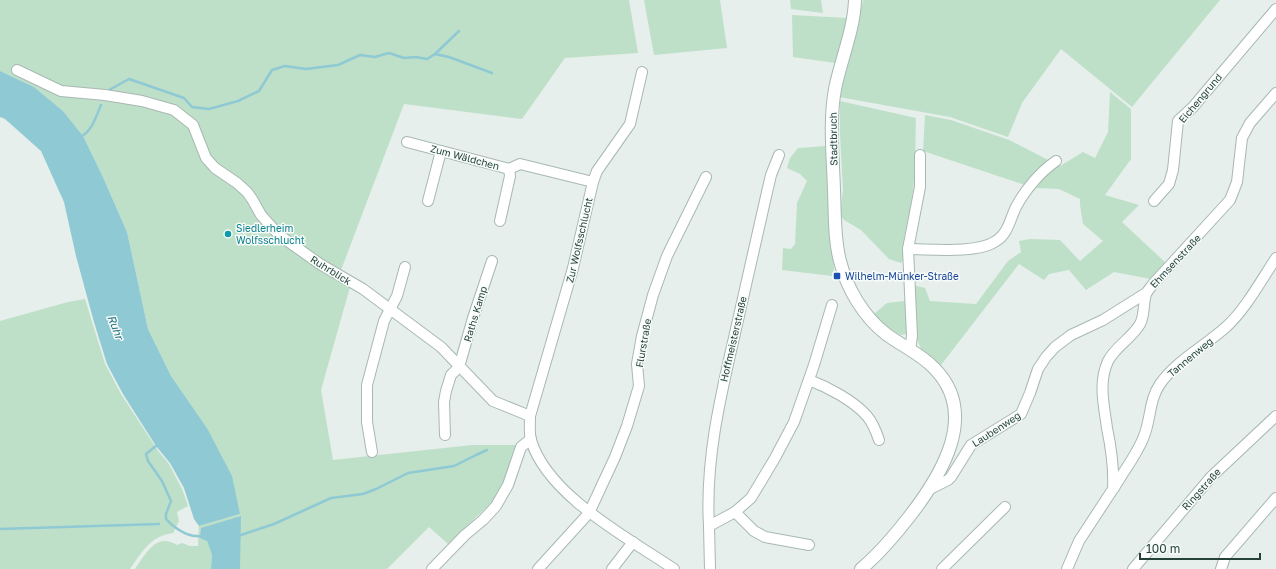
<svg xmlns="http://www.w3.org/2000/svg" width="1276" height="569" font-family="'Golos Text',sans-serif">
  <rect width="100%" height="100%" fill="#e6efeb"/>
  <g fill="#bfe0c8">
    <path d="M0,0H629L638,53L565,58L522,119L404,104L338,278L350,287L321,390L333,460L472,445H516L503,484L493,501L448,544L429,527L387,569H240V516L207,541L212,555L211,569H135C146,554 156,532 177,545L182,543L190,546H198L199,526L240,514L207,428L171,376L148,329L127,232L102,175L83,136L63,111L34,87L0,71Z"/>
    <polygon points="644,0 720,0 727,48 654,55"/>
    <polygon points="790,0 821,0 823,13 791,9"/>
    <polygon points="863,0 1220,0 1132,107 1061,49 1022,103 1008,137 950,117 839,97"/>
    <polygon points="792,15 848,18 835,63 793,57"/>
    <polygon points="1110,92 1131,109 1131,159 1105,195 1139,205 1122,222 1166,263 1151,279 1114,272 1086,290 1069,270 1049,274 1044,280 1019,264 941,365 922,351 914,333 900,335 885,325 874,314 887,303 913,300 913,285 925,288 930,301 976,304 1008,261 1021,252 1019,241 1030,239 1060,240 1080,261 1103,241 1083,224 1080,205 1080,199 1059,189 1034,188 923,151 925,115 951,120 1009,140 1060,166 1083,152 1095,158 1108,132"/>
    <path d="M840,101L916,118C915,145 916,171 912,198C910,218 900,238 905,258L901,263L889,259L861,230L844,220L840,215L843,190L840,134Z"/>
    <polygon points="826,146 828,153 834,269 832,276 782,270 783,248 791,249 795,244 797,203 807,181 800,174 787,168 790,158 798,148"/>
    <path d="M85,299L105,364L121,394L149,437L159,452L169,464L182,489L188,506L177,512L179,521L173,533C150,536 142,552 130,569H0V321L68,302Z"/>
  </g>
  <g fill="#8ec9d4">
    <polygon points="0,71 34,87 63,111 83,136 102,175 127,232 148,329 171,376 207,428 232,476 240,514 199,526 194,519 184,488 170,463 156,446 123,394 107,364 94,322 76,256 64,202 41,151 5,119 0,117"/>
    <polygon points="241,516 240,569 211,569 212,555 207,541 200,538 201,528"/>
  </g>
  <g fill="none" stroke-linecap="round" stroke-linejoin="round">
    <g stroke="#8ec9d4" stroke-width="2.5">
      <polyline points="435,54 459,31"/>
      <polyline points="109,90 129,79 184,98 192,107 209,109 238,101 259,91 272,70 285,66 306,69 338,65 360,55 375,57 389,53 404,58 416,57 427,59 435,54 449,57 492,73"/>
      <path d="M80,137C92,132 96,116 101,105"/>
      <path d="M156,446L146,454L148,461L162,481L171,501L166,514V519C171,525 182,533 190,535C195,537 198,535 202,537"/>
      <polyline points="0,529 159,524"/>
      <polyline points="238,536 274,524 331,498 363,494 376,489 408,473 454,466 476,455 487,450"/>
    </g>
    <defs>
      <g id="minor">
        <path d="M17,70L61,91L105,95L142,101L174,110L193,125L206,158L215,168L237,183L247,192L252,199L261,215L279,235L320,264L363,289L441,347L493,401L530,416C530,424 529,433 531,440C547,495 628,538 674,569"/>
        <polyline points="407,142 498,166 509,169 520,164 593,182"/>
        <polyline points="428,201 441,151"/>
        <polyline points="1154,201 1169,184 1173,170 1178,121 1193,107 1276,9"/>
        <polyline points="500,221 510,176 509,169"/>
        <path d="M908,249C931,249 977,254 996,241C1008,234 1010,219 1016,207C1025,190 1040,172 1056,161"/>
        <polyline points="910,350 912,336 908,249 920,187 920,155"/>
        <path d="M809,380C828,387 854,401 867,416C873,423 876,431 879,440"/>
        <polyline points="530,416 573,268 593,182 597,171 630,124 642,72"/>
        <polyline points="445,435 444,402 446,391 451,375 459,367 473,318 492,261"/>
        <polyline points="372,452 367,422 367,385 384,321 397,296 405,267"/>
        <path d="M1114,488C1123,472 1138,453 1144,436C1151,419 1149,400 1160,384C1177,360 1205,346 1226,327C1245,310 1262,279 1276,258"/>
        <polyline points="930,489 948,480 951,477 971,445 1021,414 1030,393 1038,369 1046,357 1055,347 1071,335 1103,320 1146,293"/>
        <polyline points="735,512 754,531 765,537 809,545"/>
        <path d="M709,526C705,459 721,394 736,329C748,277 759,226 771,175L779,155"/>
        <polyline points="432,569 465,535 483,520 496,506 508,485 521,447 531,439"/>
        <polyline points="538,569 589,513 615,457 627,426 639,386 637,364 642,336 653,295 667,256 706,177"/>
        <polyline points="612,569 633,542"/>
        <polyline points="710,569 709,526 735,512 751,498 775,458 794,422 814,365 832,305"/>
        <polyline points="942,569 1005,507"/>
        <path d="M1067,569L1079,541L1113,489C1114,470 1111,447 1107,428C1104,405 1098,383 1108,361C1116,346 1132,338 1140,324C1145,315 1143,303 1146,294C1148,290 1151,287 1153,284L1230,200L1237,182L1242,138L1250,123L1276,93"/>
        <polyline points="1133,569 1211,477 1276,416"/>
        <polyline points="1221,569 1225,557 1276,498"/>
      </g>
      <path id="tertiary" d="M855,0C854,30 841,59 835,89C829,122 833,157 834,190C835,213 834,239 840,261C847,289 864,317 886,334C902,346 921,354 934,368C980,414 941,476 909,517C895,535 879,554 861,569"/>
    </defs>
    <use href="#minor" stroke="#a8b8b2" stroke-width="12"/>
    <use href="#tertiary" stroke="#a8b8b2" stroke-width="14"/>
    <use href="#minor" stroke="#fff" stroke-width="10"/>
    <use href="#tertiary" stroke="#fff" stroke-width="12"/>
  </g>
  <circle fill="#0f9aa8" stroke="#f7fbf9" stroke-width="1.5" cx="228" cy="234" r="4"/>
  <rect fill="#1a4fb4" stroke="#f7fbf9" stroke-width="1.5" x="833" y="272" width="8" height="8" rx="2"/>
  <g text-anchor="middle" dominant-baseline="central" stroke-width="3" stroke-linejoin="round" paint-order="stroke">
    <g font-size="10" fill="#24423a" stroke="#f7fbf9">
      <text transform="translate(1200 98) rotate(-50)">Eichengrund</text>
      <text transform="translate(833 139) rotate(-91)">Stadtbruch</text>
      <text transform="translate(465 157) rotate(15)">Zum Wäldchen</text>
      <text transform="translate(579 240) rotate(-77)">Zur Wolfsschlucht</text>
      <text transform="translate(1175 261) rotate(-47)">Ehmsenstraße</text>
      <text transform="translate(331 270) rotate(32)">Ruhrblick</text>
      <text transform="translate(475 314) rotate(-73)">Raths Kamp</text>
      <text transform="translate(733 339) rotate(-77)">Hoffmeisterstraße</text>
      <text transform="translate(643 343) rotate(-80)">Flurstraße</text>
      <text transform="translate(1190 357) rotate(-40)">Tannenweg</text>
      <text transform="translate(996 429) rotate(-33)">Laubenweg</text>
      <text transform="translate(1201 489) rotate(-48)">Ringstraße</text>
    </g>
    <g font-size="10" fill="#0d838f" stroke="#f7fbf9" text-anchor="start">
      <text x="236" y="228">Siedlerheim<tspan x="236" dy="12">Wolfsschlucht</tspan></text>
    </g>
    <g font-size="10" fill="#164399" stroke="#f7fbf9" text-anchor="start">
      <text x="845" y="276">Wilhelm-Münker-Straße</text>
    </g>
    <g font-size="11" font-style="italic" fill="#1c6f80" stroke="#f7fbf9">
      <text transform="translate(116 327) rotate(69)">Ruhr</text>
    </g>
  </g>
  <path d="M1140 553v6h120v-6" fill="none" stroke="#24423a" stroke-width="2"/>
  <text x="1146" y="553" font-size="12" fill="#24423a" stroke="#f7fbf9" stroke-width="3" paint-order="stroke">100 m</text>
</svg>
